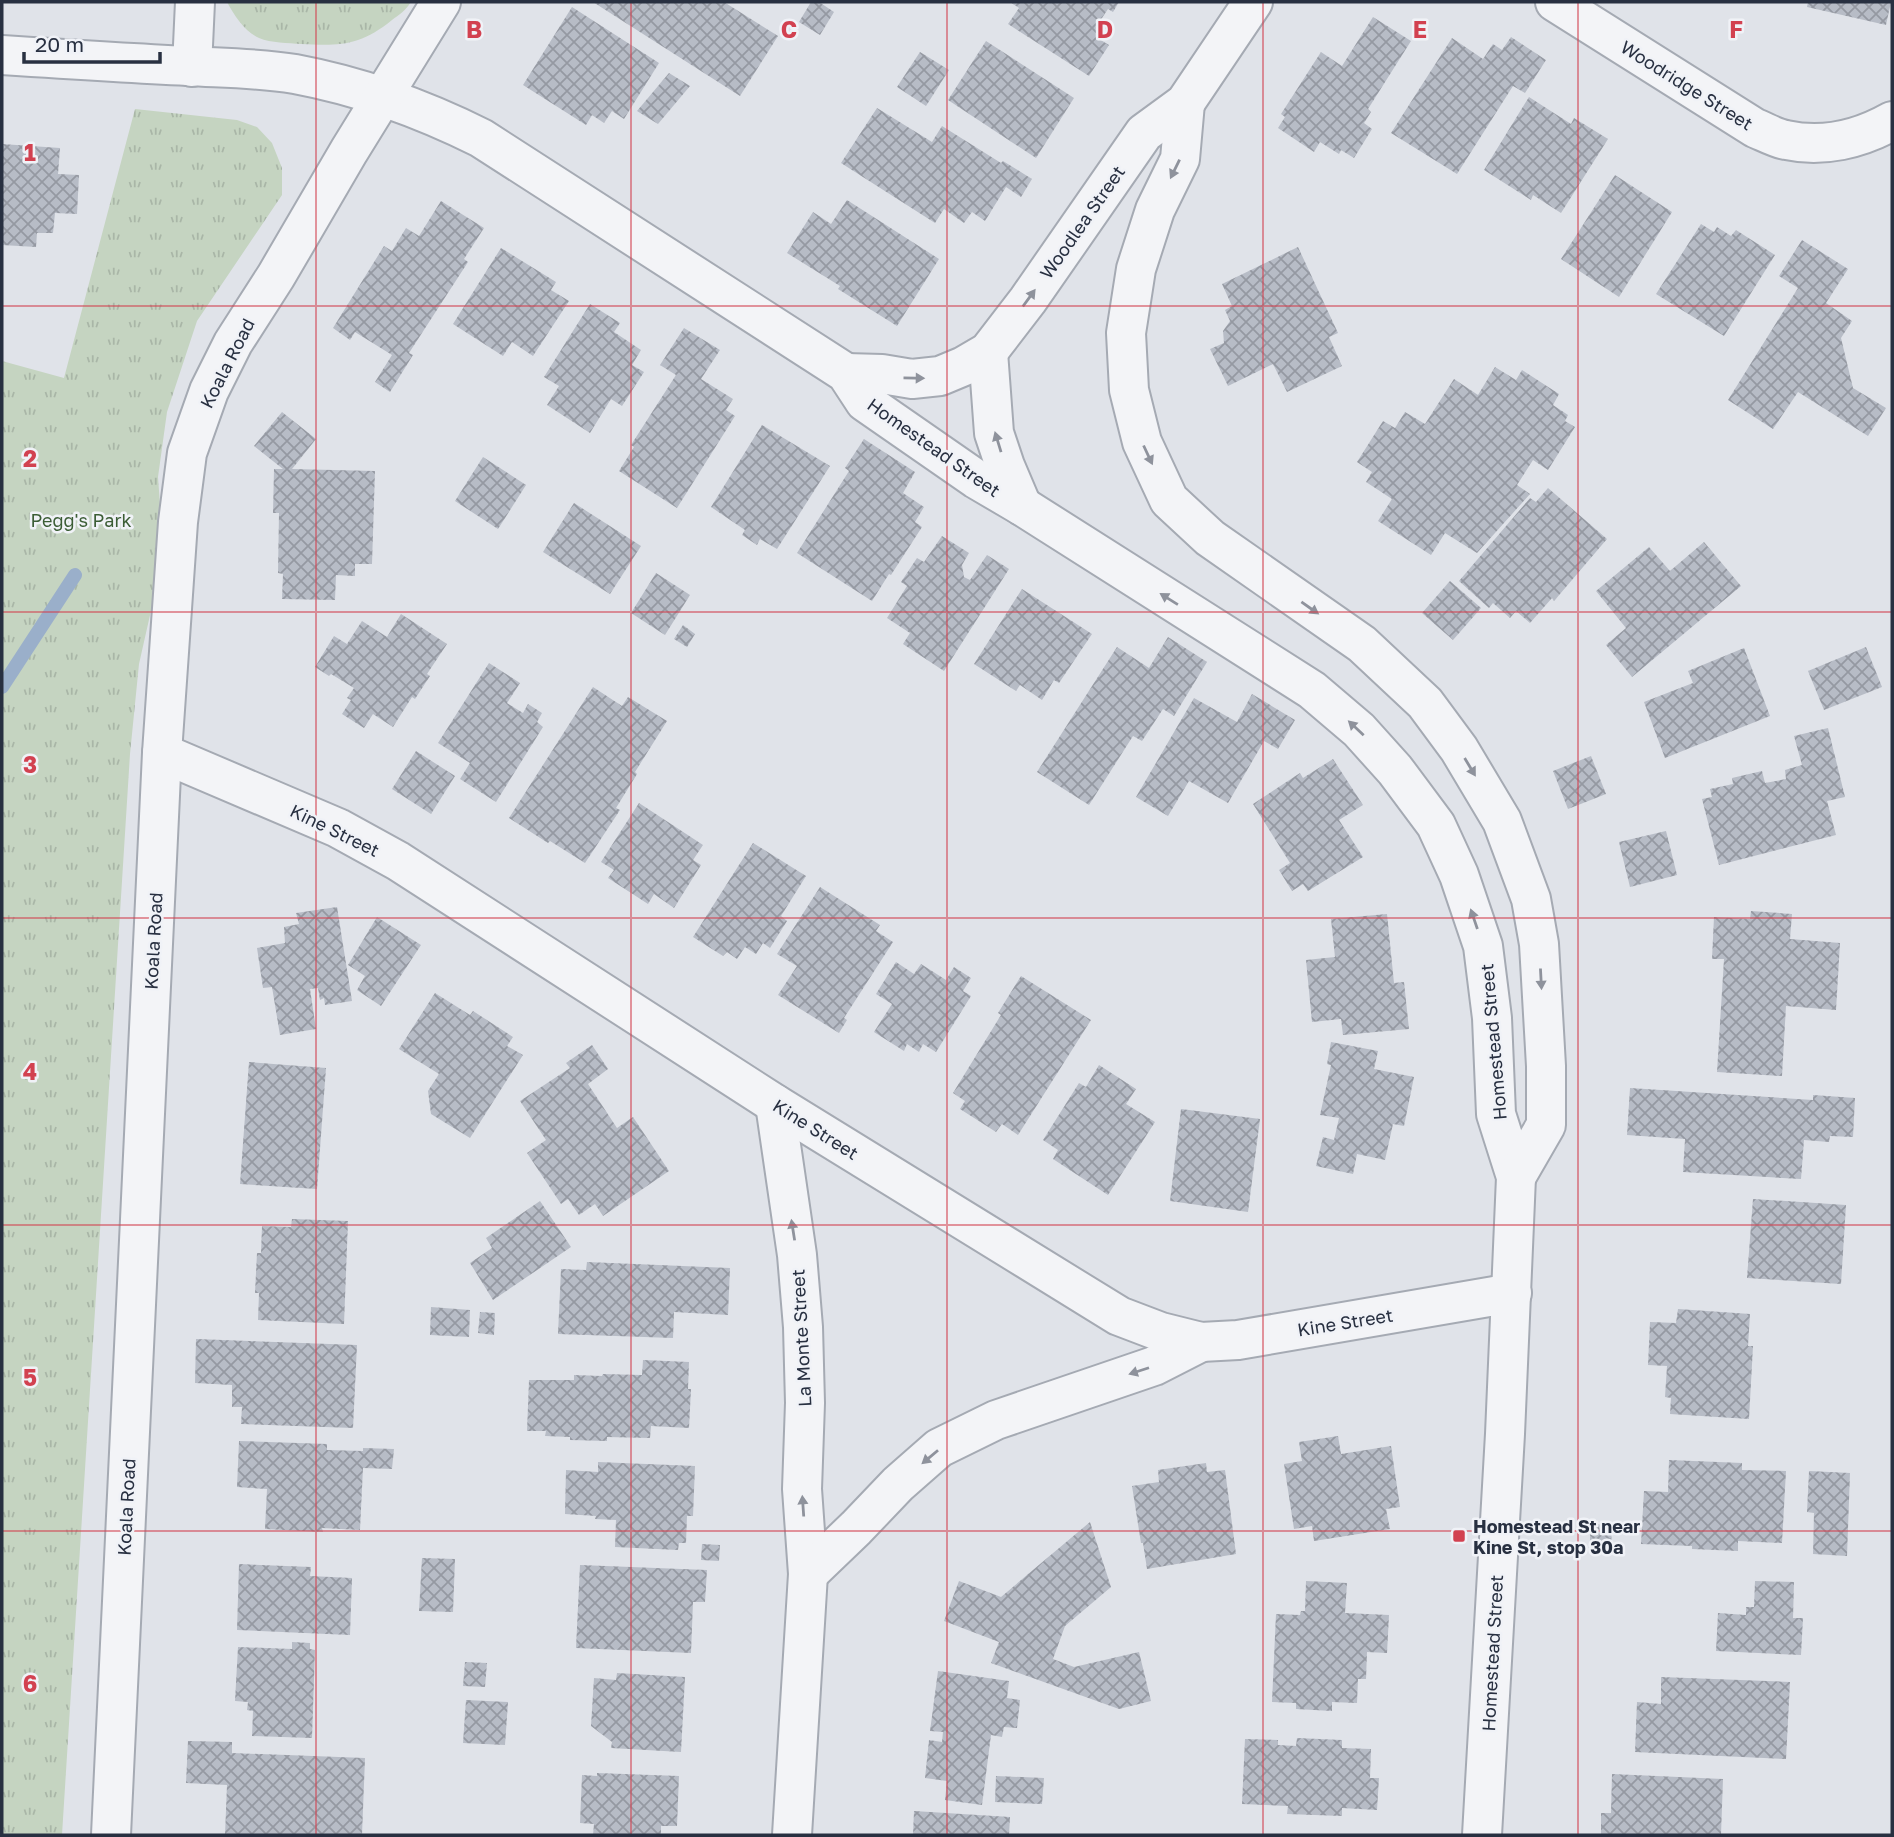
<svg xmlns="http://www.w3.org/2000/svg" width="1894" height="1837" font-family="'Golos Text',sans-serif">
  <defs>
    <pattern id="park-tufts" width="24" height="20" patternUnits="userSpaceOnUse" patternTransform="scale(1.75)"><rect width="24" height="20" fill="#c5d4c1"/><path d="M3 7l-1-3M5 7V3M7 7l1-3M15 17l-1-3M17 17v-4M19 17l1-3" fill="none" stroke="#a9b6a7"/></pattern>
    <pattern id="building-cross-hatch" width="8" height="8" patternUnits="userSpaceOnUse" patternTransform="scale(1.75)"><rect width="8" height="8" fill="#b7bcc6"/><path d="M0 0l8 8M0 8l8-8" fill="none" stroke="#9599a2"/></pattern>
  </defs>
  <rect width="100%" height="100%" fill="#e0e3e9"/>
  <g fill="url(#park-tufts)">
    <path d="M227,2H411C406,10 399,15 392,20C360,46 340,46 301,44C288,43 271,43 259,38C245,32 234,15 227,2Z"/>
    <polygon points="135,109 237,120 257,127 272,143 282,168 282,195 197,321 167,412 158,477 162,532 155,593 139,664 130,754 62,1835 2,1835 2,361 64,378"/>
  </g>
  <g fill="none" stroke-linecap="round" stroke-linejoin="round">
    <polyline stroke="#9aafca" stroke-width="14" points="2,687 75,575"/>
  </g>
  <g fill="url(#building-cross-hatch)">
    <polygon points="593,2 724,2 778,36 740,96"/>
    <polygon points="811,2 819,2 834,12 820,35 799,22"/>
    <polygon points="1010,2 1119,2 1113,12 1108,9 1100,21 1107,26 1099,39 1109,45 1089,76 1008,24 1019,8"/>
    <polygon points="1808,2 1891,2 1886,25 1807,7"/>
    <polygon points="572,7 659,63 624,119 612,111 604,123 592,115 586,125 523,85"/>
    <polygon points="1373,17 1411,41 1368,109 1371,112 1364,123 1372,129 1354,158 1341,150 1339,154 1320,142 1314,152 1278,128 1285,117 1281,114 1321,52 1342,66"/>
    <polygon points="1511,37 1546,60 1525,93 1513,86 1457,174 1391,133 1452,38 1483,59 1493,44 1502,50"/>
    <polygon points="986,41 1074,98 1036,158 948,100"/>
    <polygon points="920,52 949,70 926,106 897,87"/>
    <polygon points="669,73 690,86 658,124 637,111"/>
    <polygon points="1529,97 1571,124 1574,118 1608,139 1561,213 1533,195 1531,200 1484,170"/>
    <polygon points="877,108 932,142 942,126 1001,163 1003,161 1032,179 1021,197 1006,187 985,221 972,212 964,223 944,209 935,223 841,163"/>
    <polygon points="2,144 60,148 58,174 79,175 77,214 55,213 53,233 37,233 36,247 2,245"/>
    <polygon points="1615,175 1672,212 1619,297 1561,259"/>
    <polygon points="847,200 939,259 897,326 838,289 840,286 787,253 813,212 831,224"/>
    <polygon points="441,201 484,228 464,259 468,262 409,353 413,355 390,392 375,382 392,355 355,332 350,340 333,328 384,246 392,251 406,228 419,236"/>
    <polygon points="1701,224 1714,232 1717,227 1731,236 1736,230 1775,255 1724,336 1656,294"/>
    <polygon points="1802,240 1848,269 1826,303 1852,321 1841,338 1853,388 1886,408 1868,436 1798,392 1773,429 1728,400 1798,288 1779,276"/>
    <polygon points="1298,247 1338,333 1329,337 1342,366 1287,392 1273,364 1228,386 1210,349 1224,343 1223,331 1230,321 1225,310 1232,306 1222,284"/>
    <polygon points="501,248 556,282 551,290 569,301 533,356 512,342 503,356 453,324"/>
    <polygon points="590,304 620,323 614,332 641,350 632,365 644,372 622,406 611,399 590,433 547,405 559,386 544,377"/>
    <polygon points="684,328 720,350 701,379 733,399 726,410 735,416 677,508 619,471 634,447 631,445 676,375 660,365"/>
    <polygon points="1495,367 1516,380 1522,370 1559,394 1553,405 1568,415 1565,421 1575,427 1548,470 1533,460 1517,485 1530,494 1477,553 1445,533 1431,555 1378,521 1392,499 1366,482 1372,472 1357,462 1383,421 1395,428 1405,412 1425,424 1454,379 1478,395"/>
    <polygon points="282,412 316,439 292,469 375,471 372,564 355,564 355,576 336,575 335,600 282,599 283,574 278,573 279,513 273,513 274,469 283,469 254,446"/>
    <polygon points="762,425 830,466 777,549 760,539 757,545 742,535 745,530 711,507"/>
    <polygon points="864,439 915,472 903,493 924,507 915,522 922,527 891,575 889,574 872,601 797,553 849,471 845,468"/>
    <polygon points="483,457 526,485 498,529 455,501"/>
    <polygon points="1548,488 1607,539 1554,601 1552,598 1530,623 1516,611 1510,618 1493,603 1489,608 1459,581 1530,498 1536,502"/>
    <polygon points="574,503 641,546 610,594 543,552"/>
    <polygon points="942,536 969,553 962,565 964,577 970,580 987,555 1009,569 944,671 903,644 910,633 887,618 907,586 901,582 917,558 924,562"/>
    <polygon points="1704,542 1741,586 1632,677 1606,645 1626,628 1596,591 1649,547 1670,571"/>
    <polygon points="656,573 690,595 665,635 631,613"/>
    <polygon points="1450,581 1481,608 1453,640 1422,613"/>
    <polygon points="1022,589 1092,634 1059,683 1054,680 1042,700 1020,685 1016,691 974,664"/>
    <polygon points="401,614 447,644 427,674 430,676 415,699 412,697 393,727 373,714 364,728 342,714 351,700 347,698 354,688 331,674 329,676 315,667 334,636 347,644 362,621 387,637"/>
    <polygon points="683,625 695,634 687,647 674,639"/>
    <polygon points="1168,637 1207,662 1174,716 1163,709 1142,741 1133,736 1089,805 1037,772 1117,647 1149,668"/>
    <polygon points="1866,647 1882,687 1824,710 1808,671"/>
    <polygon points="1744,648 1770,716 1665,758 1644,702 1693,683 1688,671"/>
    <polygon points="489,663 520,683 507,703 523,713 528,704 542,713 537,722 543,727 496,802 460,779 470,763 438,743"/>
    <polygon points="593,687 622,706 628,697 667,721 635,772 637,774 616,808 620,810 585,863 550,841 548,843 509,818"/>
    <polygon points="1252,694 1295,720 1278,749 1264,741 1228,803 1189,781 1168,816 1136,797 1194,698 1237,722"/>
    <polygon points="1828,728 1845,797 1827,801 1836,835 1719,865 1702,799 1712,797 1710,789 1733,784 1732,778 1762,771 1765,783 1786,779 1785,770 1802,765 1794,736"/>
    <polygon points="416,751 455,776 431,814 392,789"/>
    <polygon points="1591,756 1606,794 1568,809 1553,771"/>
    <polygon points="1333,759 1363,805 1339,820 1363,857 1308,891 1303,884 1292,891 1279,870 1290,863 1253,804 1300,773 1303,778"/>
    <polygon points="639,803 703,845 693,860 701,865 674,908 654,894 648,904 608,878 614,870 601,862"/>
    <polygon points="1666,831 1677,875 1630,887 1619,842"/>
    <polygon points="753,843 806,876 781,916 787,921 770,948 763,943 756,954 745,947 737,959 727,952 723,956 693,937"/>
    <polygon points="820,887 880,925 876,931 893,942 844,1018 847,1020 839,1033 778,995 797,966 777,954"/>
    <polygon points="337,907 352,1001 325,1005 324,998 320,1000 318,988 310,989 316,1029 280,1035 272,987 263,988 257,948 285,943 284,927 299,924 296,913"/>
    <polygon points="1751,911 1792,914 1790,939 1840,943 1836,1010 1786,1006 1782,1076 1717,1072 1724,959 1712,959 1714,917 1750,919"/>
    <polygon points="1387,914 1394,983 1404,982 1409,1029 1343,1035 1341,1019 1312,1022 1306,960 1335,957 1331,919"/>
    <polygon points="377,917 421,945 381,1006 357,990 365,976 348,965"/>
    <polygon points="896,962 914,974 921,964 946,980 954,967 971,978 963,991 971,996 936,1052 923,1044 919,1052 907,1044 904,1051 874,1032 892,1004 876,994"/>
    <polygon points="1021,976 1091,1020 1018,1135 1002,1124 996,1132 960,1109 965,1101 953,1093 1001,1015 998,1013"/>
    <polygon points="435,993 470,1015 473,1011 513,1037 507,1046 523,1055 470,1138 431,1114 428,1091 439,1074 399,1049"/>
    <polygon points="1331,1042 1378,1051 1374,1069 1414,1077 1404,1126 1393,1124 1385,1160 1357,1154 1353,1174 1316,1166 1323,1137 1334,1140 1339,1118 1320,1115 1331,1065 1327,1064"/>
    <polygon points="592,1045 608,1069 588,1084 617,1128 633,1117 669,1171 603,1216 595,1204 579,1215 568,1199 561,1204 527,1153 546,1140 520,1101 570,1068 566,1063"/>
    <polygon points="249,1062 326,1068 317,1189 240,1184"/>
    <polygon points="1099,1065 1136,1089 1126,1104 1155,1122 1108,1195 1053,1159 1058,1150 1043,1140 1079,1083 1086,1087"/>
    <polygon points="1630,1088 1813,1100 1813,1095 1855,1098 1853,1137 1830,1136 1829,1142 1804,1140 1801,1179 1683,1172 1685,1139 1627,1135"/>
    <polygon points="1181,1109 1260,1119 1248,1212 1170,1201"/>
    <polygon points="1753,1199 1846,1205 1841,1284 1747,1278"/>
    <polygon points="540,1201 571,1247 493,1300 470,1263 492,1248 486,1238"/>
    <polygon points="292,1219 348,1221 344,1324 258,1320 259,1293 255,1293 257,1253 261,1253 262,1226 291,1227"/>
    <polygon points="587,1262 730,1268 728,1315 674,1312 673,1338 558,1334 561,1269 586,1270"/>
    <polygon points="431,1307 470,1310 469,1337 430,1335"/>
    <polygon points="1678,1309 1750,1314 1748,1346 1753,1346 1749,1419 1670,1414 1671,1398 1665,1397 1667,1366 1648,1365 1650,1322 1676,1323"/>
    <polygon points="480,1312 495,1313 494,1335 478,1333"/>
    <polygon points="196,1339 357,1345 353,1428 241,1424 242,1407 232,1407 232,1385 195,1383"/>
    <polygon points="643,1360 689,1362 688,1389 691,1389 689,1428 651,1426 650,1438 607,1437 607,1441 570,1440 570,1437 545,1436 546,1431 527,1431 529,1380 574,1380 574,1375 602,1376 603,1374 642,1375"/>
    <polygon points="1338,1436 1341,1454 1391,1446 1400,1507 1386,1509 1390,1529 1314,1541 1312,1526 1294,1529 1284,1464 1302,1461 1299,1442"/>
    <polygon points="239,1441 327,1444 327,1450 363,1451 363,1448 394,1449 392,1469 363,1468 360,1530 322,1528 323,1532 265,1529 267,1489 237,1487"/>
    <polygon points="1669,1460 1742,1463 1742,1470 1786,1471 1782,1543 1738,1541 1738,1551 1692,1549 1692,1546 1641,1544 1644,1491 1668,1492"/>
    <polygon points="598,1462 695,1466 693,1516 687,1516 686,1543 679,1543 678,1550 615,1547 616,1520 595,1519 596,1516 565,1514 566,1470 598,1472"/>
    <polygon points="1206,1463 1207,1472 1225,1470 1236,1554 1147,1569 1143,1543 1141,1543 1132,1486 1159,1482 1158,1470"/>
    <polygon points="1809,1471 1850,1473 1847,1556 1813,1554 1814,1513 1807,1512"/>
    <polygon points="1090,1522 1111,1587 1065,1626 1053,1659 1074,1667 1139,1652 1151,1701 1119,1709 991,1663 999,1642 944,1621 959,1581 1001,1597"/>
    <polygon points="1590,1524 1612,1525 1611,1548 1590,1548"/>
    <polygon points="702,1544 720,1545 719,1561 701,1560"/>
    <polygon points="422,1558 455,1559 453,1612 419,1611"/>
    <polygon points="239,1564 311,1567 310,1576 352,1578 350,1635 237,1630"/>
    <polygon points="580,1565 707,1570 705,1602 693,1602 691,1653 576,1648"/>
    <polygon points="1306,1581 1347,1583 1345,1613 1389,1615 1387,1653 1367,1652 1366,1679 1358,1679 1357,1703 1332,1702 1332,1711 1296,1709 1296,1703 1272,1702 1276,1614 1300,1615 1301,1611 1305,1611"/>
    <polygon points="1755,1581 1794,1582 1793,1618 1803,1618 1801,1655 1716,1651 1718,1613 1746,1615 1746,1607 1754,1607"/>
    <polygon points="292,1642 310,1643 310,1649 315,1650 312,1738 252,1736 253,1711 247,1710 248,1702 235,1701 238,1647 292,1649"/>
    <polygon points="465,1662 487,1663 485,1687 463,1686"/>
    <polygon points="938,1671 1009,1681 1007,1698 1020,1700 1017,1728 1004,1727 1002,1737 991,1735 982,1805 945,1800 947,1781 925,1778 929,1740 942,1742 943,1732 930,1731"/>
    <polygon points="617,1673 685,1677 681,1752 611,1748 612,1742 591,1726 594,1678 616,1680"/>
    <polygon points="1661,1677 1790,1682 1786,1759 1635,1752 1637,1702 1661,1704"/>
    <polygon points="466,1700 508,1702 505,1745 463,1743"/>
    <polygon points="1297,1738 1342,1740 1342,1748 1371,1749 1370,1778 1379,1778 1377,1810 1342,1808 1342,1816 1287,1814 1288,1806 1242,1804 1245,1739 1278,1740 1278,1745 1296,1746"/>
    <polygon points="188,1741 232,1742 232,1753 365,1758 362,1835 225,1835 227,1785 186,1783"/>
    <polygon points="597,1773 679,1776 677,1826 661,1826 661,1835 593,1835 594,1824 580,1823 582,1775 597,1776"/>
    <polygon points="1612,1774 1723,1779 1721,1835 1601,1835 1601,1813 1611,1813"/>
    <polygon points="996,1776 1044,1778 1042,1804 995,1802"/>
    <polygon points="914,1811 1010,1817 1009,1835 913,1835"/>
  </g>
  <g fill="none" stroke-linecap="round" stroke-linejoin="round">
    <defs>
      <g id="street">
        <path d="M1555,2L1755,128C1765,132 1775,138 1786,140C1823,148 1860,139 1892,121"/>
        <path d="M2,55C64,59 126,63 188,66C224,68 259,68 295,74C359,86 423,109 481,138L846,373L865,402L976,479L1022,506L1312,690L1359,730L1395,770L1436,825L1459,875L1483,946L1492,1018L1496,1114L1516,1177L1505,1434L1482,1835"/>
        <polyline points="192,67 195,2"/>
        <polyline points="1185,103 1180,159 1155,210 1136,269 1126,333 1129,390 1142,442 1169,500 1210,538 1362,644 1425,703 1459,749 1502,821 1531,899 1539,944 1546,1066 1546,1125 1516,1177"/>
        <polyline points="988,352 994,433 1005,466 1022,506"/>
        <polyline points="846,373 882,374 912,379 940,376 964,366 988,352 1028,300 1144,133 1185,103 1253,2"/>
        <polyline points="162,753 338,828 398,861 775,1104 1119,1316 1161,1332 1201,1342 1238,1340 1512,1293"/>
        <polyline points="775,1104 797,1255 803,1327 805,1403 802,1489 808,1574 792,1835"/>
        <polyline points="808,1574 856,1528 898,1484 939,1448 996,1420 1154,1366 1201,1342"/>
        <polyline points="111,1835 162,753 178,522 187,453 209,391 233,343 276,276 349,151 441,2"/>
      </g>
    </defs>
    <use href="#street" stroke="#a5aab3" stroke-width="42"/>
    <use href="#street" stroke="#f3f4f7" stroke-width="38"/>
  </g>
  <defs><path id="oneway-solid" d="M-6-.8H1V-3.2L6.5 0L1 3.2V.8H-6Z" transform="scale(1.75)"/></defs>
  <g fill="#8e929c">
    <use href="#oneway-solid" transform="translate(1175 169) rotate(116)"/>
    <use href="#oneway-solid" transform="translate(1029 298) rotate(-54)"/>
    <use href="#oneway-solid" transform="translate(914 378) rotate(1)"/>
    <use href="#oneway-solid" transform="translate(998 442) rotate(-107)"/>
    <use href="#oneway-solid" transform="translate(1148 455) rotate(65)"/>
    <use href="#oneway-solid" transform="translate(1169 599) rotate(-148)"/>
    <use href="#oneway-solid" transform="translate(1310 608) rotate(35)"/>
    <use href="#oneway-solid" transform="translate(1356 728) rotate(-137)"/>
    <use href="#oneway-solid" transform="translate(1470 767) rotate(59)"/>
    <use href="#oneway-solid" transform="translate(1474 919) rotate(-109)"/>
    <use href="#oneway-solid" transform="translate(1541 979) rotate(87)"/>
    <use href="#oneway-solid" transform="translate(793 1230) rotate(-99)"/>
    <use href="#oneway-solid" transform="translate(1139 1371) rotate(162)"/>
    <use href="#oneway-solid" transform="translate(930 1457) rotate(140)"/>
    <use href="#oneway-solid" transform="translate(803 1506) rotate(-94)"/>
  </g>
  <path fill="none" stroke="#d24150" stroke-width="2" stroke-opacity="0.55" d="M316,2V1835M631,2V1835M947,2V1835M1263,2V1835M1578,2V1835M2,306H1892M2,612H1892M2,918H1892M2,1225H1892M2,1531H1892"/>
  <rect fill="#d24150" stroke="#f0f2f7" stroke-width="2.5" x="1452" y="1529" width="14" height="14" rx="3.5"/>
  <g text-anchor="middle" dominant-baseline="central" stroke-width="5" stroke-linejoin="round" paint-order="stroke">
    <g font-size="18" fill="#283041" stroke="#f0f2f7">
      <text transform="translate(1687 85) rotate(32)">Woodridge Street</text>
      <text transform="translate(1082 222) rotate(-55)">Woodlea Street</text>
      <text transform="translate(227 363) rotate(-63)">Koala Road</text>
      <text transform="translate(934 447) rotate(35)">Homestead Street</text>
      <text transform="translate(335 830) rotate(26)">Kine Street</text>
      <text transform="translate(153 941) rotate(-87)">Koala Road</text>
      <text transform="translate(1493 1042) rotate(-95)">Homestead Street</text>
      <text transform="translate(816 1129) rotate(32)">Kine Street</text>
      <text transform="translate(1345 1322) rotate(-9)">Kine Street</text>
      <text transform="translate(801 1338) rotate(-93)">La Monte Street</text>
      <text transform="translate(126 1507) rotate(-87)">Koala Road</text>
      <text transform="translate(1492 1653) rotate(-87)">Homestead Street</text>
    </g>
    <g font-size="18" fill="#3b5d35" stroke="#f0f2f7">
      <text x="81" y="520">Pegg's Park</text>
    </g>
    <g font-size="18" font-weight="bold" fill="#283041" stroke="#f0f2f7" text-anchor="start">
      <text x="1473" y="1526">Homestead St near<tspan x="1473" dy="21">Kine St, stop 30a</tspan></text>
    </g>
  </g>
  <g font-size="23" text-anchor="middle" font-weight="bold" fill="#d24150" stroke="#f0f2f7" stroke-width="5" stroke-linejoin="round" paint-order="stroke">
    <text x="474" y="38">B</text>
    <text x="789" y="38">C</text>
    <text x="1105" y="38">D</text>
    <text x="1420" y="38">E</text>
    <text x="1736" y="38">F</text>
    <text x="30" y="161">1</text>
    <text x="30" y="467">2</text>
    <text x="30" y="773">3</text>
    <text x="30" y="1080">4</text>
    <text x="30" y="1386">5</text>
    <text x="30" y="1692">6</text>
  </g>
  <rect width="1894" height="1837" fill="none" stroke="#283041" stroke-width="7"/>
  <path d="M24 52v10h136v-10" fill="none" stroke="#283041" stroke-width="3.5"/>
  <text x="35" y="52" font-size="21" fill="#283041" stroke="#f0f2f7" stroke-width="5" paint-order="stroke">20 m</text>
</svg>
